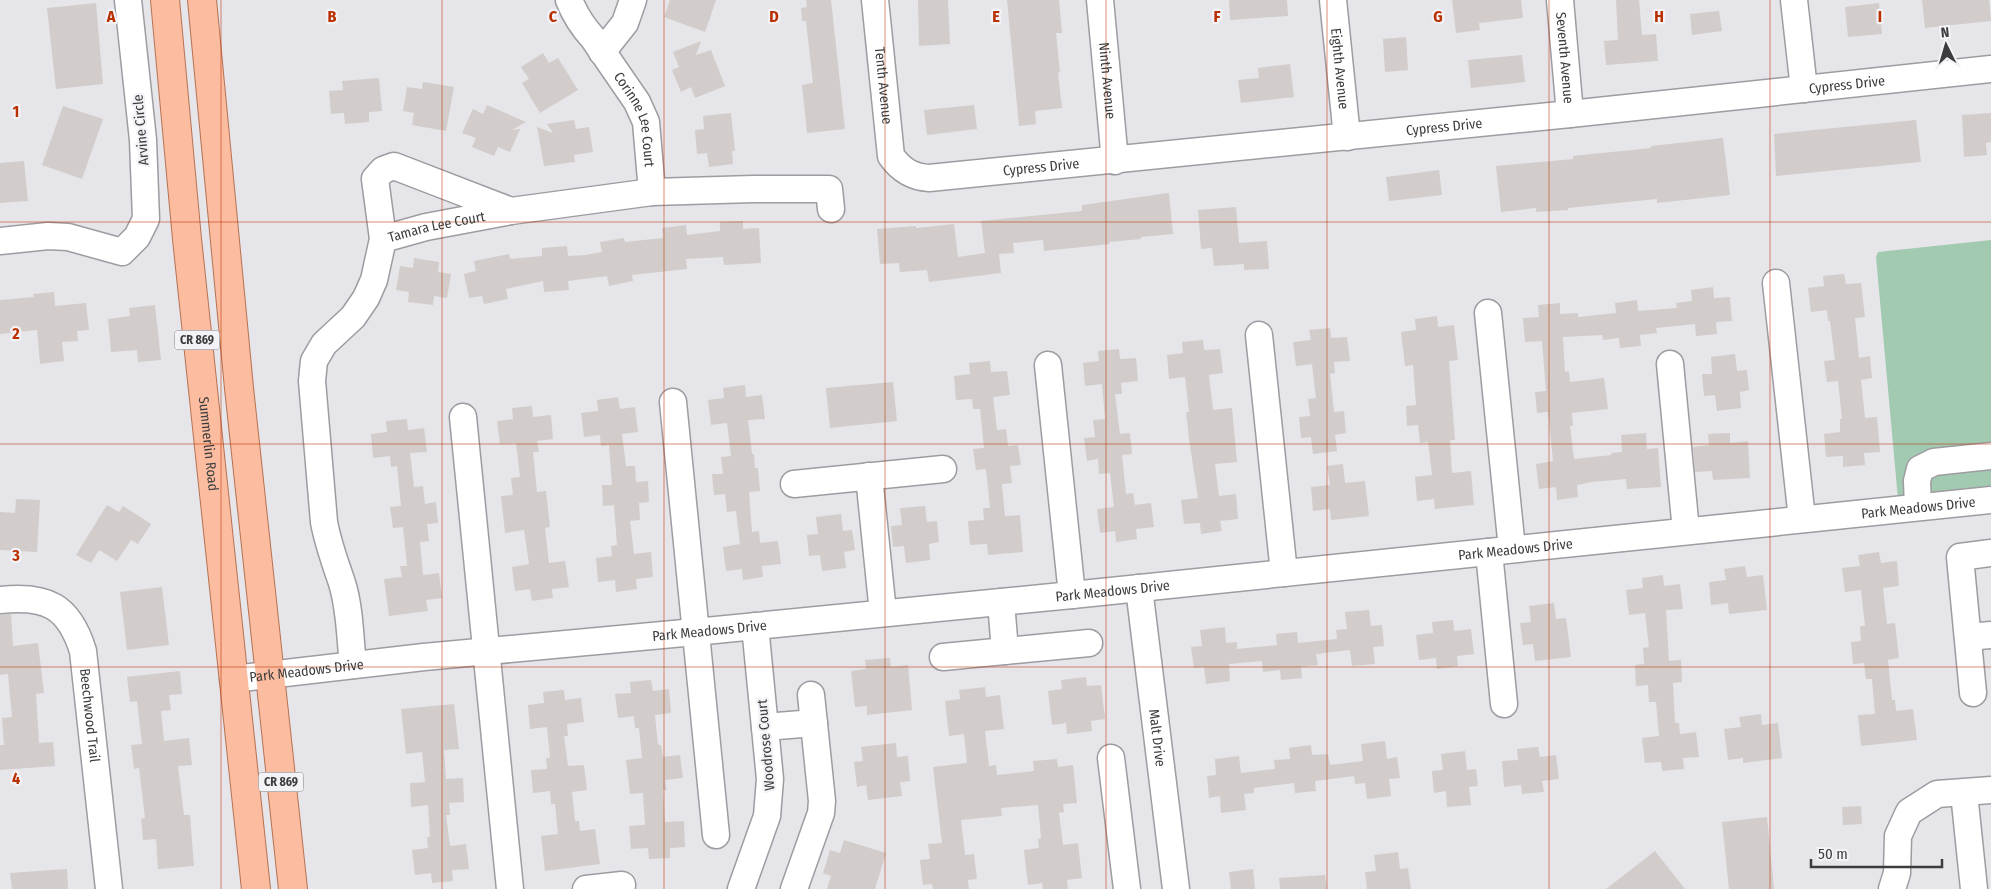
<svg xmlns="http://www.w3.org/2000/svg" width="1991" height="889" font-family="'Fira Sans Condensed',sans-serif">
  <rect width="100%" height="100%" fill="#e6e5ea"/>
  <polygon fill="#a2cab1" points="1991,240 1991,490 1898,499 1876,257 1878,252"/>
  <g fill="#d2cdca">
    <polygon points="670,0 716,0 705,32 664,17"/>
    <polygon points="806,0 831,0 845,129 807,133 802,85 813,83 806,21 802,21 801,8 807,7"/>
    <polygon points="918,0 948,0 950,44 919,46"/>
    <polygon points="1007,0 1059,0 1062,33 1056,33 1060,72 1058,73 1062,108 1035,111 1036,124 1019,126"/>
    <polygon points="1229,0 1287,0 1288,16 1230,20"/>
    <polygon points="1452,0 1521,0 1523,18 1479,23 1480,30 1456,33"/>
    <polygon points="1616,0 1639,0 1642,35 1656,34 1658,61 1606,65 1604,41 1618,40"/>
    <polygon points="1922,0 1989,0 1991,21 1925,28"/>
    <polygon points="96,3 103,84 56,89 47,8"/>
    <polygon points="1879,3 1882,34 1848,37 1845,7"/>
    <polygon points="1719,11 1722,31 1692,35 1690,14"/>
    <polygon points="1406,37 1408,70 1385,72 1383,39"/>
    <polygon points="701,41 696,55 711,50 725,86 695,98 691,87 681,92 672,70 679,67 673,52"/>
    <polygon points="543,53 549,63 558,58 578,90 540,113 522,83 529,79 521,67"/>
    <polygon points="1522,55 1525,82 1471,88 1468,60"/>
    <polygon points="1290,64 1294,97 1241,103 1238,80 1259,78 1258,68"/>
    <polygon points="379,78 382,111 369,112 369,122 345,124 344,113 331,114 329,91 343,90 342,81"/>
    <polygon points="423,82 454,87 446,131 412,125 414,113 403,111 407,87 422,89"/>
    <polygon points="487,105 526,122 512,130 520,129 510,152 498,147 494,156 472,147 476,138 462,133 473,109 483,114"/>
    <polygon points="974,105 977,129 927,135 924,110"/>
    <polygon points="63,106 103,119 82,179 42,165"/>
    <polygon points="731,113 735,151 732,151 733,164 709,167 707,153 697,154 695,130 704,129 703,116"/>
    <polygon points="1991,113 1991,142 1986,143 1987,155 1964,157 1962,115"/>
    <polygon points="574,120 576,129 589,127 593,152 574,155 575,162 544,166 537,127 553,133 547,124"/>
    <polygon points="1916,120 1921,162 1776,176 1774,134"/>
    <polygon points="1723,138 1730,195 1657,203 1657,199 1568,208 1568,210 1536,212 1536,208 1501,212 1496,166 1573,159 1573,156 1651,148 1651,146"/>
    <polygon points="24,161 28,201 0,203 0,163"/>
    <polygon points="1439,170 1442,195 1389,201 1386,177"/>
    <polygon points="1169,193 1173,234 1141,237 1141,239 1109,242 1110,244 1044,251 1043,240 1013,243 1014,253 999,254 1001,273 929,282 927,270 900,272 899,263 880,264 877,229 916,226 916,228 954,224 958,257 985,253 981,221 1082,211 1082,205"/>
    <polygon points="1236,207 1239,243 1267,241 1269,269 1244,270 1244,264 1214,266 1212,248 1201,249 1198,210"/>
    <polygon points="743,221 743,229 759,228 761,263 724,265 723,257 686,259 687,269 632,275 633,281 609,286 607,276 568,281 569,290 544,292 543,281 506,289 508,299 484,304 482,296 469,298 464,274 476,271 474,261 509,254 510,259 542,256 542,248 567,246 568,256 585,255 602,252 600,242 624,238 625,242 663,238 662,228 686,225 687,235 720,231 720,222"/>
    <polygon points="414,258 439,262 438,272 451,274 447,298 434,296 433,305 408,302 409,292 396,290 400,266 413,268"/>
    <polygon points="1844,274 1846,284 1861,283 1865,317 1855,318 1859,358 1870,356 1872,378 1861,380 1865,418 1877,417 1880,452 1864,453 1865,465 1843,467 1843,456 1826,457 1824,434 1840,432 1840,419 1842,419 1838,381 1827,382 1824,361 1835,360 1830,321 1828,321 1827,310 1811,312 1808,288 1824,286 1823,276"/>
    <polygon points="1713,287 1714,298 1730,297 1732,321 1716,322 1717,334 1696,336 1695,324 1656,328 1657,333 1640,335 1641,346 1620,348 1619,338 1603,340 1602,335 1563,337 1565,372 1569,371 1570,382 1604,378 1608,409 1572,413 1573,426 1570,426 1574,459 1612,455 1611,453 1622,452 1621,435 1646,433 1647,449 1658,448 1661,487 1627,489 1626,479 1592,482 1577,485 1578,497 1557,500 1556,487 1539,489 1536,464 1553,461 1548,412 1537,413 1535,392 1546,391 1542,341 1525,342 1523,318 1539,317 1538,305 1560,303 1560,314 1578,313 1578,317 1616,313 1615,303 1637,300 1638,311 1677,308 1676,303 1692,301 1691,290"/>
    <polygon points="54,292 55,306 86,303 89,330 77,331 78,341 62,342 64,361 40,364 37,330 0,334 0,300 34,297 33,294"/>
    <polygon points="155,305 161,360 138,362 137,350 111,352 108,319 130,316 129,308"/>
    <polygon points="1437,316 1438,327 1454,325 1458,360 1449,361 1455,440 1450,440 1452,473 1471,471 1474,505 1435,509 1434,499 1417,501 1415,477 1432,475 1428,442 1420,443 1418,425 1407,426 1406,406 1416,405 1413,365 1405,366 1401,332 1416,330 1415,319"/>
    <polygon points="1330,328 1331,338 1347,337 1350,361 1334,362 1335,373 1330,374 1334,412 1344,411 1346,433 1335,435 1337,451 1313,454 1311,437 1301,438 1299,417 1310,416 1308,399 1316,398 1312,364 1296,366 1293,342 1311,340 1309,330"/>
    <polygon points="1203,340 1204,350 1220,349 1223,373 1209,375 1213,410 1232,408 1237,462 1215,464 1219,496 1236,494 1238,519 1220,521 1222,531 1201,534 1200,523 1184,524 1181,500 1198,498 1189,439 1186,412 1189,412 1185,377 1169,379 1167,355 1183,353 1182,342"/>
    <polygon points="1119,349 1120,359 1136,358 1138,381 1121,383 1122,394 1115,394 1120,434 1130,433 1132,454 1122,455 1126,494 1133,493 1135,505 1151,503 1154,527 1136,529 1137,539 1116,542 1115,531 1100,533 1097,509 1114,507 1110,473 1099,474 1098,459 1087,461 1084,438 1095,437 1093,420 1105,419 1102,384 1085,386 1083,363 1099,361 1098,351"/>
    <polygon points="1735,354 1737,371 1747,370 1749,390 1740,392 1741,408 1717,411 1715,395 1704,396 1702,374 1712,374 1711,357"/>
    <polygon points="990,361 991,372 1007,371 1010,395 993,397 997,430 1006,429 1008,446 1018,445 1021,465 1010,466 1012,483 1002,484 1005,516 1020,515 1023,552 988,555 987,544 970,545 968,521 984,520 983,508 990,508 986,469 976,470 973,449 984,448 980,409 973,409 972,399 956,400 954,376 970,374 969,363"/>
    <polygon points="893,382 897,421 830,428 826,388"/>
    <polygon points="745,385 746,397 762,395 765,419 748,420 752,454 754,454 755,468 758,468 760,491 749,492 752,532 759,531 760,543 778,541 781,564 762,566 763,577 743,580 742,569 726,571 723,547 740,544 736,511 727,512 725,494 714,495 712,474 723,474 721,457 731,456 727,423 711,425 708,400 724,398 723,388"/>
    <polygon points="618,397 620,409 635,407 638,432 622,434 626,466 635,466 636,482 648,481 649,502 639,503 640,520 630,521 634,554 651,552 653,577 636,579 637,589 616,592 615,580 598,582 596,558 612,556 611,546 617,545 614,505 603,506 602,485 612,485 609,445 601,446 600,435 584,437 581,413 598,411 597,400"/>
    <polygon points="532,406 533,417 551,415 553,439 537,441 539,452 533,452 537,492 546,491 550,527 545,528 549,563 565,561 569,587 552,589 553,598 532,601 530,589 515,591 512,567 529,564 524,530 505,533 501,496 513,495 511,478 520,477 516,443 500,444 497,421 513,419 512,408"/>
    <polygon points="407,419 408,430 424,428 427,452 410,453 414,487 423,486 425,504 436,502 438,523 427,524 429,541 420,542 423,575 439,573 442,598 426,600 428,611 389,616 384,579 402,577 400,566 407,566 403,527 393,528 390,507 401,506 397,466 391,467 390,456 373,458 371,434 387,432 386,421"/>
    <polygon points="1730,433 1730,443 1748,441 1750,478 1713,480 1712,471 1695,472 1693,447 1709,445 1708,434"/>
    <polygon points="1343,464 1345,483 1365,481 1369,516 1331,520 1330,509 1313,511 1311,487 1330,485 1327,466"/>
    <polygon points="16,499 40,500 37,552 0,550 0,512 15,513"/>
    <polygon points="107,505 119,512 123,506 151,524 138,544 131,540 117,561 99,550 91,563 76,555"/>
    <polygon points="925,506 927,522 937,521 939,542 929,544 930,560 906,563 904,546 893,547 891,526 902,525 900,508"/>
    <polygon points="841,514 843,531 852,530 855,550 844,552 846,568 822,571 820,555 809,556 807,535 818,534 816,517"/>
    <polygon points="1879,552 1881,563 1897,561 1899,586 1883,588 1887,624 1895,623 1899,658 1888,660 1892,700 1895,700 1896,711 1913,709 1917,740 1861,746 1858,715 1875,714 1872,679 1866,679 1864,663 1853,664 1851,642 1861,641 1860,626 1865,626 1861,590 1845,592 1842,568 1860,566 1858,555"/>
    <polygon points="1745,566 1747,577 1763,575 1767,610 1729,614 1728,603 1711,605 1709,582 1726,580 1724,569"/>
    <polygon points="1663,575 1664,586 1680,584 1683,609 1666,610 1669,661 1681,660 1682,682 1673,683 1675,723 1679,723 1680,734 1696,732 1699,757 1683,758 1684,769 1662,771 1661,762 1645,763 1642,738 1659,736 1656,702 1649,702 1648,685 1636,686 1635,665 1644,664 1643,648 1649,647 1645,613 1629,615 1626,590 1643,588 1642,578"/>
    <polygon points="162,587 169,645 127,650 120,592"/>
    <polygon points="1554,603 1556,619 1566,618 1571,657 1535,661 1533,644 1523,645 1520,623 1531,622 1529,606"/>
    <polygon points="1369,610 1371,626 1382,625 1384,646 1373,647 1375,664 1352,666 1350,650 1316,654 1318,665 1301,667 1302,678 1281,680 1280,670 1263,672 1262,661 1229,664 1230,681 1206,684 1204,667 1194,668 1191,647 1202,646 1200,630 1225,627 1226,643 1237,642 1237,649 1277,645 1276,634 1297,632 1298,643 1337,639 1336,630 1347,629 1345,612"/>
    <polygon points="11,614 13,646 38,643 44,693 36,694 39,743 53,742 55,766 0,770 0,745 4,745 2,718 12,717 8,674 0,675 0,615"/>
    <polygon points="1453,620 1454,631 1471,629 1474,654 1457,656 1458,666 1437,669 1436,658 1419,660 1416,635 1433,633 1432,622"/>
    <polygon points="890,658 891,667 908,665 912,710 867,715 867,706 855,707 851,671 866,669 865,660"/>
    <polygon points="180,671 182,694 169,695 171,710 161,711 164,741 189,738 192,765 178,766 184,815 190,815 194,866 158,869 156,839 143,840 141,819 145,818 139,768 134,769 131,745 142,744 137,701 130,702 127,677"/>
    <polygon points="1086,677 1087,686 1101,685 1105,719 1091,721 1092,731 1067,734 1066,723 1052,725 1048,691 1062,689 1061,680"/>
    <polygon points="651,680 653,691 669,689 671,713 655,715 658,745 661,745 663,757 680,755 683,778 665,780 667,790 663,790 665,822 684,821 685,847 670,848 670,858 649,859 648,848 631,849 629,826 645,825 643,793 630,794 626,760 642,758 639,728 635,728 634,716 618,718 615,694 631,693 630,682"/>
    <polygon points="985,687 986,697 1000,695 1004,729 985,731 989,766 996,765 997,775 1034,771 1033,761 1057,759 1058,767 1073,765 1077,803 1063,804 1064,812 1059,813 1063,845 1078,843 1082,878 1067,880 1068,889 1043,889 1042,883 1028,885 1024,850 1039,848 1038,839 1041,838 1038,805 1001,808 1002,816 961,820 965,855 974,854 977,879 968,880 969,889 933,889 932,884 923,885 920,860 930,859 928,844 942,843 933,767 967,763 964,734 949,736 945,701 960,699 959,690"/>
    <polygon points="564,690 565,700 581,698 584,722 567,724 568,736 564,736 568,766 584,765 587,790 572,792 575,821 579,821 580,831 595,829 600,864 545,871 541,836 558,834 555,804 551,804 550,791 533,793 531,770 547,769 546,758 550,758 547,727 530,729 528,705 544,703 543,692"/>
    <polygon points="454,704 459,749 444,750 446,779 463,778 464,802 449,803 450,815 446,815 450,846 466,844 469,869 452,870 453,881 432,883 431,873 415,875 412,850 428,848 427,837 430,837 428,805 411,807 410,783 425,782 422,752 406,754 401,709"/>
    <polygon points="1761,714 1762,725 1778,723 1782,758 1743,763 1743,758 1728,760 1724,729 1741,727 1739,717"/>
    <polygon points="1385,741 1387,759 1397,757 1400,778 1389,779 1391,796 1367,799 1365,783 1355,784 1354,776 1315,781 1316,791 1295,793 1294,783 1254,788 1254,793 1244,794 1246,810 1221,813 1220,796 1209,798 1207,776 1216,775 1215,759 1239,756 1241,773 1275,769 1274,760 1290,759 1289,748 1311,745 1312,755 1328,754 1330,765 1363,761 1361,744"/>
    <polygon points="896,743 897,757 908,756 910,781 900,782 902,796 868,800 866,785 857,787 854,762 863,761 861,747"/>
    <polygon points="1538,747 1540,757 1556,755 1559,779 1542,781 1544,792 1522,794 1521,785 1504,787 1502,761 1518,760 1517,749"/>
    <polygon points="1465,751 1467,770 1476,769 1478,786 1469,787 1471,805 1447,807 1446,791 1434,793 1432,771 1443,770 1441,754"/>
    <polygon points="1861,806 1862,824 1843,825 1842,807"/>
    <polygon points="1767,817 1774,889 1729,889 1722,822"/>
    <polygon points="844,840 886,853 875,889 827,889 831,876 823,873 830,850 840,853"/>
    <polygon points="1655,851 1685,889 1606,889"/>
    <polygon points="1398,852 1400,869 1408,868 1411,889 1367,889 1365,872 1376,871 1374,855"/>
    <polygon points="67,869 68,889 12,889 10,873"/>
    <polygon points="1253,869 1255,889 1231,889 1229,872"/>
    <polygon points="1325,875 1327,889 1280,889 1279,878"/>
  </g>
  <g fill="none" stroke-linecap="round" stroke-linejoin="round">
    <defs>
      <g id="minor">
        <path id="s1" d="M569,0C575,15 582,26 593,38L637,102L646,122L652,192"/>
        <path id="s2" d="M875,0L891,156C901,170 912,177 929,178L1570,114L1991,69"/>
        <path id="s3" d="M1100,0L1115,161"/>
        <path id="s4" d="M1333,0L1347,137"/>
        <path id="s5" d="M1560,0L1570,114"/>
        <polyline points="1794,0 1804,89"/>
        <polyline points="602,52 625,23 633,0"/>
        <path id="s6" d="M383,239L426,227L511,211L652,192L753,189H829L831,209"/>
        <polyline points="0,241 48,236 68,237 122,252 137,237 146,219 143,140 128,0"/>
        <polyline points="1776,283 1802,519"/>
        <polyline points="1488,313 1512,549"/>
        <polyline points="1259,335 1284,573"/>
        <polyline points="1670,364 1686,531"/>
        <polyline points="1048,365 1072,595"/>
        <polyline points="673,402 716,835"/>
        <polyline points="463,417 510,889"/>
        <polyline points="869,476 883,613"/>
        <polyline points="794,484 943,469"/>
        <polyline points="1918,507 1917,481 1920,469 1934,462 1991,456"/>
        <polyline points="1489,552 1504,704"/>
        <path id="s7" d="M1139,588L1176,889"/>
        <path id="s8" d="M0,600C47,595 69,606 83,651L109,889"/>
        <polyline points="1001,602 1005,651"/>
        <polyline points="1968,637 1991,635"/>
        <polyline points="943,657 1089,643"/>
        <path d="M353,665C350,638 350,608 342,583C335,562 328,544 324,522L312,381L314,361L324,344L353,317L366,298L374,280L383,239L375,179L383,170L394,166L511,211"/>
        <path id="s9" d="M233,679L424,657L695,632L1072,595L1991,500"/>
        <polyline points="1973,693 1960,557 1991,553"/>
        <polyline points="765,727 814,723"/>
        <polyline points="1111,758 1127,889"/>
        <polyline points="1964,793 1974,889"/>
        <polyline points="586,889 622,885"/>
        <polyline points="741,889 767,816 770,779 755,626"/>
        <polyline points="794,889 821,813 822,801 811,695"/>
        <polyline points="1892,889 1897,873 1898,836 1909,812 1937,794 1991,790"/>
      </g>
      <g id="major">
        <path id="s10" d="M165,0L187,239L256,889"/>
        <polyline points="202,0 239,388 293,889"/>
      </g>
    </defs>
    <use href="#minor" stroke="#9d9ca1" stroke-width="29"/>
    <use href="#major" stroke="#b67253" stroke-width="30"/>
    <use href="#minor" stroke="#fff" stroke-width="26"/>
    <use href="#major" stroke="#fbbc9f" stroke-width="28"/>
  </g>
  <path fill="none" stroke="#ba3100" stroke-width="1" stroke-opacity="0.55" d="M221,0V889M442,0V889M664,0V889M885,0V889M1106,0V889M1327,0V889M1549,0V889M1770,0V889M0,222H1991M0,444H1991M0,667H1991"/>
  <g text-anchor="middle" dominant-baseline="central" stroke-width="4.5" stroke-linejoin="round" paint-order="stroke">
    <g fill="#f3f2f7" stroke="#737376" stroke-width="1">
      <rect x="174.5" y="330.5" width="45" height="19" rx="4"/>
      <rect x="258.5" y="772.5" width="45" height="19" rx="4"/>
    </g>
    <g font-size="12" font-weight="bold" fill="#3c3c3e">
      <text x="197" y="340">CR 869</text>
      <text x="281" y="782">CR 869</text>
    </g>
    <g font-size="14" fill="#3c3c3e" stroke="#f3f2f7">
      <text stroke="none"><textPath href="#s5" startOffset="58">Seventh Avenue</textPath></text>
      <text stroke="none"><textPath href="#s4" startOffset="69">Eighth Avenue</textPath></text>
      <text stroke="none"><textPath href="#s3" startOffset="81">Ninth Avenue</textPath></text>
      <text stroke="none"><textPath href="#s2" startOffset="1125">Cypress Drive</textPath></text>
      <text stroke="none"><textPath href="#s2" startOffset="86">Tenth Avenue</textPath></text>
      <text stroke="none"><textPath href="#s1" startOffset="139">Corinne Lee Court</textPath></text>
      <text stroke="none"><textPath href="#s2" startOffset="720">Cypress Drive</textPath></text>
      <text transform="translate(141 130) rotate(-95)">Arvine Circle</text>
      <text stroke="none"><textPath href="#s2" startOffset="315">Cypress Drive</textPath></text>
      <text stroke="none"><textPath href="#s6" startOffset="55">Tamara Lee Court</textPath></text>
      <text stroke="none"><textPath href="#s10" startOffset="446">Summerlin Road</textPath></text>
      <text stroke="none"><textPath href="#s9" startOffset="1694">Park Meadows Drive</textPath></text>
      <text stroke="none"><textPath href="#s9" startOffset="1289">Park Meadows Drive</textPath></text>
      <text stroke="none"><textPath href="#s9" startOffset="884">Park Meadows Drive</textPath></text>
      <text stroke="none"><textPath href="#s9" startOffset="479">Park Meadows Drive</textPath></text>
      <text stroke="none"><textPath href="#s9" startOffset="74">Park Meadows Drive</textPath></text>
      <text stroke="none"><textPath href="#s8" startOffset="174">Beechwood Trail</textPath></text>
      <text stroke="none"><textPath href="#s7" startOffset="151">Malt Drive</textPath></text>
      <text transform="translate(766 745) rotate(-95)">Woodrose Court</text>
    </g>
  </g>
  <g font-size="16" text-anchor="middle" font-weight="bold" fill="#ba3100" stroke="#f3f2f7" stroke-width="4.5" stroke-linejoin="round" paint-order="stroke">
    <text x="111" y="22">A</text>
    <text x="332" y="22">B</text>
    <text x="553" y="22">C</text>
    <text x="774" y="22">D</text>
    <text x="996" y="22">E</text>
    <text x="1217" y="22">F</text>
    <text x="1438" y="22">G</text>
    <text x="1659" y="22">H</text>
    <text x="1880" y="22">I</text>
    <text x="16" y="117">1</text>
    <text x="16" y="339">2</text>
    <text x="16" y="561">3</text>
    <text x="16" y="784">4</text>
  </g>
  <g transform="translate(1946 45) rotate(355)" stroke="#f3f2f7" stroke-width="4" paint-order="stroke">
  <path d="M0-4L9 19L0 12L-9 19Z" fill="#3c3c3e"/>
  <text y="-8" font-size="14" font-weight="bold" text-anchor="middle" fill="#3c3c3e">N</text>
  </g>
  <path d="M1811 859v8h131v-8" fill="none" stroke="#3c3c3e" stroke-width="2.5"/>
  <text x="1818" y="859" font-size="15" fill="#3c3c3e" stroke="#f3f2f7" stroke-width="4" paint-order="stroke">50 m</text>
</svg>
